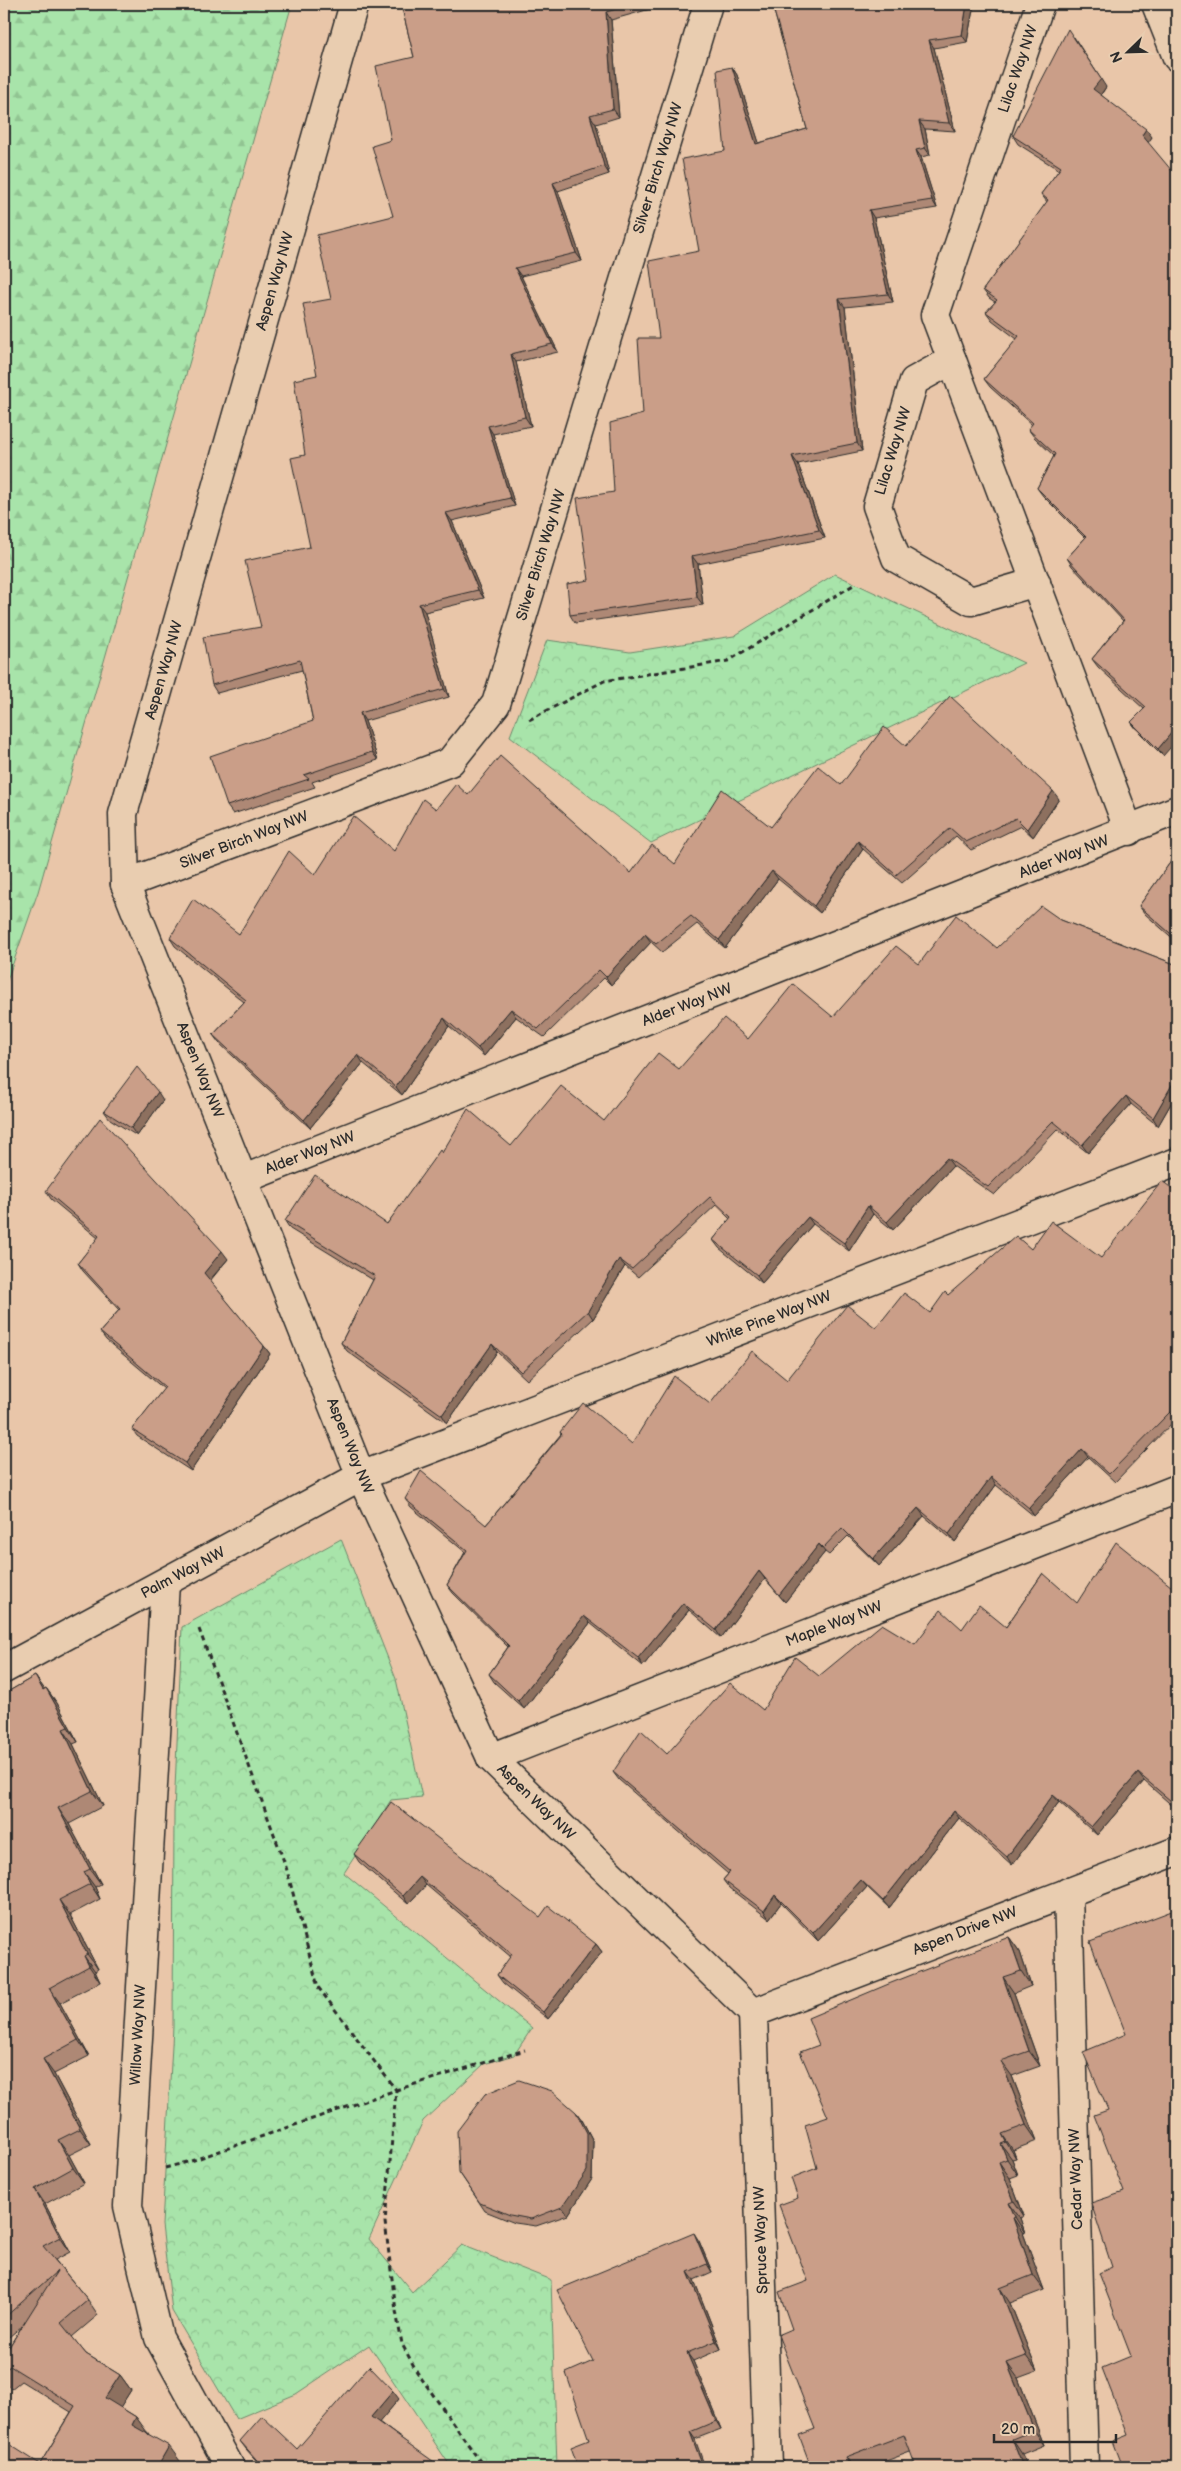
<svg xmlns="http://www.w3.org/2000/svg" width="1181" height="2471" font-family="'Balsamiq Sans',sans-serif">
  <defs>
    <pattern id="forest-firs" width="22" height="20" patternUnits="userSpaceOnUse" patternTransform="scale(1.25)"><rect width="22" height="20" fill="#a8e4aa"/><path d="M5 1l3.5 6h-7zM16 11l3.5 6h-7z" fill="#91c492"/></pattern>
    <pattern id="park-crowns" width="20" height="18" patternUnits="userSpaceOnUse" patternTransform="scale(1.25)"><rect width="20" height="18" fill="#a8e4aa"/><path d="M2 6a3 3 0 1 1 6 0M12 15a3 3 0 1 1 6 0" fill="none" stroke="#91c492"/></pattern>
  </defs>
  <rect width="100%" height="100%" fill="#e9c6a9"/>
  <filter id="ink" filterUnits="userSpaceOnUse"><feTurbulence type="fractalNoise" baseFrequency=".02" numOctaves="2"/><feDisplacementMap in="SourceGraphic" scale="10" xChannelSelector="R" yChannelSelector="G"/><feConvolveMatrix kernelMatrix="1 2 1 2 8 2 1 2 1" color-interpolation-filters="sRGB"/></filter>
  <g filter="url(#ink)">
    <polygon fill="url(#forest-firs)" stroke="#6a886a" points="4,4 292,4 38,892 4,989"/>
    <g fill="url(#park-crowns)" stroke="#6a886a">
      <polygon points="835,574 1024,663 651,843 510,736 547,640 630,652 734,636"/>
      <polygon points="341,1539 396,1679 422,1797 391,1800 344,1873 532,2028 514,2055 484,2064 423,2121 369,2239 412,2292 462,2245 551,2280 557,2467 451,2467 369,2345 296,2394 236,2419 172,2311 162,2225 173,2027 174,1812 182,1627"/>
    </g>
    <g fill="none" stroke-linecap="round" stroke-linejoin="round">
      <defs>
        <g id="minor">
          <polyline points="354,4 123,814 125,884 361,1476 491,1758 753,2013"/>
          <polyline points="1040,4 935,315 1129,831"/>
          <polyline points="1156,4 1177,57"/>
          <polyline points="952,360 914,381 877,506 896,558 971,601 1036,582"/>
          <polyline points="125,884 450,762 496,704 708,4"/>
          <polyline points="244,1179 1177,810"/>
          <polyline points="165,1583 128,2206 159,2338 230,2467"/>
          <polyline points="4,1669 361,1476 1177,1162"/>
          <polyline points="491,1758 1177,1489"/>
          <polyline points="1068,1892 1084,2467"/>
          <polyline points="753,2013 768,2467"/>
          <polyline points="753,2013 1177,1851"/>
        </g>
      </defs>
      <use href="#minor" stroke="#2b2b2b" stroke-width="31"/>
      <g stroke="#2b2b2b" stroke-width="3" stroke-dasharray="5 4" stroke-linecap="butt">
        <polyline points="4,17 11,4"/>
        <polyline points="529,720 604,681 728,661 855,584"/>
        <polyline points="199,1629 286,1867 318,1987 396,2090 385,2222 396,2311 402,2344 417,2372 484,2467"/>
        <polyline points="165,2168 191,2161 396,2090 525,2050"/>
      </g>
      <use href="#minor" stroke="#e9cdb0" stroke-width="28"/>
    </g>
    <g fill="#ae8875" stroke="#2b2b2b">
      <polygon points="401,4 668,4 611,20 619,117 596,124 609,174 558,191 582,261 521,276 558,352 516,362 531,426 493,434 515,506 452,521 484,598 425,612 449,697 365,721 378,760 312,782 315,787 233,814 227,806 313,721 302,670 217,693 212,685 261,627 310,547 305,455 317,375 331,299 393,216 391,140 414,57"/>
      <polygon points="772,4 974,4 967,42 934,48 955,131 925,129 930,155 921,157 937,208 874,218 893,302 845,307 862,451 798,464 825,538 698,564 703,605 575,623 570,615 589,580 614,492 643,414 659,338 699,251 725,151 732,67 737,75 759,143 807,129"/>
      <polygon points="1106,87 1101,95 1152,137 1148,142 1163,756 1137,730 1131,722 1144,709 1098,667 1092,659 1123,621 1072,566 1067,558 1085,538 1043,496 1037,488 1054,456 1034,437 1028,429 1032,425 990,387 984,379 1017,339 992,320 986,312 995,302 989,298 983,290 1047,202 1041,194 1059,170 1018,144 1013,136"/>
      <polygon points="906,746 1059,799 1033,837 1021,826 971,850 956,836 902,883 863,849 820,913 778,879 725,948 697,924 662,952 651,942 611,985 604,978 544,1037 516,1017 484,1056 449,1026 402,1095 363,1063 310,1128 219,1043 213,1035 244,1002 175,946 170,938 239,934 315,875 394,851 436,809 468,795 631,873 675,864 771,827"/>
      <polygon points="1177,853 1177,942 1145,914 1139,906"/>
      <polygon points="1061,920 1177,965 1177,1093 1158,1126 1131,1104 1088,1153 1058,1129 994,1195 953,1166 893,1230 873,1214 849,1251 813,1224 762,1283 719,1248 713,1240 730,1219 716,1205 638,1277 625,1266 593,1319 527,1380 497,1352 447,1423 347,1351 341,1343 373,1280 290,1229 285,1221 387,1224 442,1153 511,1146 604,1121 679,1069 748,1039 833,1017 919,964 997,948"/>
      <polygon points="163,1100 137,1136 110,1119 104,1111"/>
      <polygon points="46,1191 228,1259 210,1281 264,1346 270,1354 191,1471 137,1436 132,1429 164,1389 106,1340 100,1332 119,1310 83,1271 78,1263 98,1238 51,1199"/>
      <polygon points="1177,1192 1177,1422 1175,1420 1115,1482 1088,1457 1034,1516 996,1485 955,1542 924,1516 879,1566 848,1536 829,1555 825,1552 785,1602 765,1579 721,1638 689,1610 643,1666 590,1623 524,1709 494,1682 489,1674 508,1647 453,1593 447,1585 465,1552 411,1507 405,1499 486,1525 561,1434 560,1432 632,1444 710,1404 787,1380 876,1328 930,1313 948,1295 1031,1249 1101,1258"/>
      <polygon points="1043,1573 1176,1809 1144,1781 1097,1835 1059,1802 1012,1865 959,1818 889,1908 867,1887 818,1941 781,1903 769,1919 729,1888 723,1880 728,1874 619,1780 613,1772 667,1754 763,1710 819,1676 962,1629 1006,1627"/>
      <polygon points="35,1676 44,1689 46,1688 57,1703 78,1742 73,1744 103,1806 69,1824 101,1884 95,1887 100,1899 70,1915 98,1969 95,1971 100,1982 60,2003 89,2056 54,2074 91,2144 69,2155 84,2183 45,2204 70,2252 55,2260 88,2300 98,2315 72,2337 86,2354 120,2375 131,2390 120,2407 136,2417 147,2433 180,2461 176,2467 4,2467 40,2464 71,2412 21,2381 11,2389 4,2382 4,2355 22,2326 9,2337 4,2329 4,1694"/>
      <polygon points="354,1854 540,1917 596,1944 602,1952 548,2019 503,1983 497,1975 511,1957 426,1885 408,1904 359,1862"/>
      <polygon points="1009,1937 1020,1952 1031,1986 1014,1993 1040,2066 1012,2076 1037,2141 1013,2150 1016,2158 1012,2159 1018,2175 1010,2178 1024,2216 1020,2218 1025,2233 1023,2233 1044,2290 1010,2303 1037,2371 1018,2378 1044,2445 1022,2454 910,2452 870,2467 811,2467 815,2429 792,2329 808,2281 798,2198 817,2168 828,2117 819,2045"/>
      <polygon points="576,2112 582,2120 593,2141 592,2179 568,2215 536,2226 515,2223 485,2211 459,2172"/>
      <polygon points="699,2241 712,2272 694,2280 721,2349 693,2361 721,2429 695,2439 589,2440 593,2361"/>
      <polygon points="399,2399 379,2422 439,2467 262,2467 246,2449 240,2441 297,2449"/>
    </g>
    <g fill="#8d6f5f" stroke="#2b2b2b">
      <polygon points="967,4 974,4 967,42 962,35"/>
      <polygon points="606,12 611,20 619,117 613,109"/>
      <polygon points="1074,37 1106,87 1099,97 1093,89"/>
      <polygon points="929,40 934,48 955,131 949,123"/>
      <polygon points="732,67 737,75 762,152 756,144"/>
      <polygon points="590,115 596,124 609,174 604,166"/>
      <polygon points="919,121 925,129 930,155 925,148"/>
      <polygon points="1146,129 1152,137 1148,143 1142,135"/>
      <polygon points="916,150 921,157 937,208 932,200"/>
      <polygon points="553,183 558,191 582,261 576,253"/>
      <polygon points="869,210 874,218 893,302 888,294"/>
      <polygon points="515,268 521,276 558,352 552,344"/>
      <polygon points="839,299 845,307 862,451 857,443"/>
      <polygon points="511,354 516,362 531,426 525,417"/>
      <polygon points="488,426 493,434 515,506 510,498"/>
      <polygon points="792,456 798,464 825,538 819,530"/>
      <polygon points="446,513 452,521 484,598 478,590"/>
      <polygon points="692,556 698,564 703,605 697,597"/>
      <polygon points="419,604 425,612 449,697 444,689"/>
      <polygon points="360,713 365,721 378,760 372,752"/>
      <polygon points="1177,726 1177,740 1163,756 1158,749"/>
      <polygon points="1053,791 1059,799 1033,837 1027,829"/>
      <polygon points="858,841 863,849 820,913 814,906"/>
      <polygon points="772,871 778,879 725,948 719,940"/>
      <polygon points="645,934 651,942 611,985 606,977"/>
      <polygon points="511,1009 516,1017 484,1056 478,1048"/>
      <polygon points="444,1018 449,1026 402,1095 396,1087"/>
      <polygon points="358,1055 363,1063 310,1128 304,1120"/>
      <polygon points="1177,1076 1177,1093 1158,1126 1153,1118"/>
      <polygon points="158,1092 163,1100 137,1136 131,1128"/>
      <polygon points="1126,1096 1131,1104 1088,1153 1082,1145"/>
      <polygon points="947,1158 953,1166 893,1230 887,1222"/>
      <polygon points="868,1206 873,1214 849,1251 844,1243"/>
      <polygon points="808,1217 813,1224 762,1283 757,1275"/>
      <polygon points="222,1251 228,1259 209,1281 204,1273"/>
      <polygon points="619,1259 625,1266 593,1319 588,1311"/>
      <polygon points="492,1344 497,1352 447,1423 442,1415"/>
      <polygon points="264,1346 270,1354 191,1471 185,1463"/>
      <polygon points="1082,1449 1088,1457 1034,1516 1029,1508"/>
      <polygon points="991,1477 996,1485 955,1542 949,1534"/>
      <polygon points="918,1508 924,1516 879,1566 873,1559"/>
      <polygon points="819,1544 825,1552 785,1602 779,1595"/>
      <polygon points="759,1571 765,1579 721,1638 716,1630"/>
      <polygon points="683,1603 689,1610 643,1666 638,1658"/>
      <polygon points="584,1616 590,1623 524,1709 518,1701"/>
      <polygon points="35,1676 46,1691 43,1690"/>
      <polygon points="46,1688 57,1703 78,1742 68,1727"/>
      <polygon points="63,1729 73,1744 103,1806 92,1791"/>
      <polygon points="1138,1773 1144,1781 1097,1835 1091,1827"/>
      <polygon points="1177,1793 1177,1808 1176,1809 1171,1801"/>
      <polygon points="1053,1795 1059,1802 1012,1865 1007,1857"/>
      <polygon points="58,1808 69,1824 101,1884 90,1869"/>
      <polygon points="954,1811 959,1818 889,1908 883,1901"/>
      <polygon points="84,1872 95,1887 100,1899 90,1884"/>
      <polygon points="420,1877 426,1885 408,1904 403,1896"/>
      <polygon points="861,1880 867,1887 818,1941 813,1933"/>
      <polygon points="775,1895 781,1903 769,1919 764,1911"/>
      <polygon points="59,1900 70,1915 98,1969 87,1954"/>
      <polygon points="1009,1937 1020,1952 1031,1986 1021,1971"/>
      <polygon points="596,1944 602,1952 548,2019 543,2012"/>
      <polygon points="84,1956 95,1971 100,1982 89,1966"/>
      <polygon points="1003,1977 1014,1993 1040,2066 1029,2051"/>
      <polygon points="49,1988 60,2003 89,2056 78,2040"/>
      <polygon points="43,2059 54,2074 91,2144 80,2129"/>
      <polygon points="1001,2061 1012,2076 1037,2141 1026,2125"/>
      <polygon points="576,2112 582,2120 593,2141 592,2179 568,2215 562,2207"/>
      <polygon points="1002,2134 1013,2150 1016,2158 1006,2142"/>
      <polygon points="58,2140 69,2155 84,2183 73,2168"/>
      <polygon points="1001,2144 1012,2159 1018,2175 1007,2159"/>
      <polygon points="999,2162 1010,2178 1024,2216 1014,2201"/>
      <polygon points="35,2189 45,2204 70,2252 60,2237"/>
      <polygon points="1009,2203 1020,2218 1025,2233 1015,2217"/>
      <polygon points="1013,2218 1023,2233 1044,2290 1033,2275"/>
      <polygon points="694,2233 699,2241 712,2272 707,2264"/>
      <polygon points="688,2272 694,2280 721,2349 716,2341"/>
      <polygon points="1000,2288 1010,2303 1037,2371 1026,2356"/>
      <polygon points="687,2353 693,2361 721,2429 716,2421"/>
      <polygon points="1007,2363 1018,2378 1044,2445 1034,2430"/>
      <polygon points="120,2375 131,2390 116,2414 105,2398"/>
      <polygon points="393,2391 399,2399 377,2425 371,2417"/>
      <polygon points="136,2417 147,2432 142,2440 132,2425"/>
      <polygon points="690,2432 695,2439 705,2467 703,2467"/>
      <polygon points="1012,2439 1022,2454 1028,2467 1023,2467"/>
      <polygon points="169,2446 180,2461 176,2467 157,2467"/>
      <polygon points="846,2457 853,2467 850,2467"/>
    </g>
    <g fill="#ca9e88" stroke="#2b2b2b">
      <polygon points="401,4 634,4 606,12 613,109 590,115 604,166 553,183 576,253 515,268 552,344 511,354 525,417 488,426 510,498 446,513 478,590 419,604 444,689 360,713 372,752 304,775 309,779 227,806 210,756 313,721 300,660 212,685 203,637 261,627 245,561 310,547 291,458 305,455 294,380 317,375 303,304 331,299 317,235 393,216 372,146 391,140 376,66 414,57"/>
      <polygon points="772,4 967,4 962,35 929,40 949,123 919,121 925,148 916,150 932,200 869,210 888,294 839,299 857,443 792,456 819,530 692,556 697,597 570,615 567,584 589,580 577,498 614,492 610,423 643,414 638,338 659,338 649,261 699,251 682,159 725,151 717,70 732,67 756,144 807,129"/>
      <polygon points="1068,29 1101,79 1093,89 1146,129 1142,135 1177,177 1177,726 1158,749 1131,722 1146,707 1092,659 1124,620 1067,558 1086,537 1037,488 1055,454 1028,429 1033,423 984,379 1019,336 986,312 997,300 983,290 1048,200 1041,194 1061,167 1013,136"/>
      <polygon points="950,696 1053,791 1027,829 1016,818 966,842 950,828 896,875 858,841 814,906 772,871 719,940 691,916 656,944 645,934 606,977 599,970 538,1029 511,1009 478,1048 444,1018 396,1087 358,1055 304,1120 213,1035 246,1000 170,938 193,899 239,934 289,851 315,875 353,816 394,851 423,799 436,809 456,784 468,795 500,756 631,873 652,845 675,864 722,789 771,827 818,766 841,785 884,727 906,746"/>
      <polygon points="1177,853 1177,939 1139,906"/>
      <polygon points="1041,906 1061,920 1177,965 1177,1076 1153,1118 1126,1096 1082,1145 1053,1121 988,1187 947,1158 887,1222 868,1206 844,1243 808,1217 757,1275 713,1240 731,1217 710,1197 632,1269 619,1259 588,1311 521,1372 492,1344 442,1415 341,1343 375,1276 285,1221 315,1175 387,1224 440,1150 442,1153 468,1109 511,1146 561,1086 604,1121 658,1053 679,1069 724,1018 748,1039 793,984 833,1017 896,946 919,964 956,915 997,948"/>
      <polygon points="137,1067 158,1092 131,1128 104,1111"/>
      <polygon points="100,1118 222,1251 204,1273 264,1346 185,1463 132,1429 165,1387 100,1332 120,1309 78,1263 99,1236 46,1191"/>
      <polygon points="1162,1181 1177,1192 1177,1419 1170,1412 1109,1474 1082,1449 1029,1508 991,1477 949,1534 918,1508 873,1559 842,1528 823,1548 819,1544 779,1595 759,1571 716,1630 683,1603 638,1658 584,1616 518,1701 489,1674 509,1646 447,1585 467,1550 405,1499 421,1471 486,1525 562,1434 560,1432 583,1403 632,1444 674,1376 710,1404 752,1351 787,1380 847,1305 876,1328 904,1293 930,1313 945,1292 948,1295 1016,1236 1031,1249 1051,1221 1101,1258"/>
      <polygon points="1116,1542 1177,1591 1177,1793 1171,1801 1138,1773 1091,1827 1053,1795 1007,1857 954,1811 883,1901 861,1880 813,1933 775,1895 764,1911 723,1880 730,1872 613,1772 641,1730 667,1754 730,1683 763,1710 795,1657 819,1676 882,1624 915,1644 941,1610 962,1629 979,1605 1006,1627 1043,1573 1077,1603"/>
      <polygon points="35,1676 43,1690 46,1688 68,1727 63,1729 92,1791 58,1808 90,1869 84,1872 90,1884 59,1900 87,1954 84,1956 89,1966 49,1988 78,2040 43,2059 80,2129 58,2140 73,2168 35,2189 60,2237 43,2246 88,2300 61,2323 86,2354 120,2375 105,2398 136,2417 132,2425 169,2446 157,2467 4,2467 4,2441 40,2464 75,2406 10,2366 4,2371 4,2355 57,2271 4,2318 4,1694"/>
      <polygon points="391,1802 540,1917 548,1906 596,1944 543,2012 497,1975 512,1954 420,1877 403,1896 354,1854"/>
      <polygon points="1177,1909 1177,2467 1123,2467 1113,2441 1128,2435 1102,2368 1131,2356 1099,2273 1112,2267 1091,2203 1124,2192 1094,2115 1108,2110 1083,2052 1126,2034 1090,1942"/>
      <polygon points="1009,1937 1021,1971 1003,1977 1029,2051 1001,2061 1026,2125 1002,2134 1006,2142 1001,2144 1007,2159 999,2162 1014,2201 1009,2203 1015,2217 1013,2218 1033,2275 1000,2288 1026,2356 1007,2363 1034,2430 1012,2439 1023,2467 916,2467 904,2435 846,2457 850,2467 811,2467 799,2435 815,2429 778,2335 792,2329 779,2292 808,2281 779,2205 798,2198 791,2178 817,2168 805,2125 828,2117 800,2052 819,2045 808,2018 891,1983"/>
      <polygon points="519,2080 552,2091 576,2112 587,2133 587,2171 562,2207 531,2219 510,2215 480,2203 459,2172 457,2131 485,2094"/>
      <polygon points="694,2233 707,2264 688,2272 716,2341 687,2353 716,2421 690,2432 703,2467 578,2467 571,2447 589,2440 566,2373 593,2361 557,2290"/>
      <polygon points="369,2366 393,2391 371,2417 437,2464 434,2467 263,2467 240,2441 262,2416 297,2449"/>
    </g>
  </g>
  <g text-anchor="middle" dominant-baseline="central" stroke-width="4" stroke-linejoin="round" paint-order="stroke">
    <g font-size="15" fill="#2b2b2b" stroke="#e9cdb0">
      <text transform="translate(1018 69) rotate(-71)">Lilac Way NW</text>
      <text transform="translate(658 168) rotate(-73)">Silver Birch Way NW</text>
      <text transform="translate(275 281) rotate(-74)">Aspen Way NW</text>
      <text transform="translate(893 451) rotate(-73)">Lilac Way NW</text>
      <text transform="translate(541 555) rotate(-73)">Silver Birch Way NW</text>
      <text transform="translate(164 670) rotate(-74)">Aspen Way NW</text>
      <text transform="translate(244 840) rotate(-21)">Silver Birch Way NW</text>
      <text transform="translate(1064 857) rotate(-21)">Alder Way NW</text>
      <text transform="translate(687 1005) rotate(-21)">Alder Way NW</text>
      <text transform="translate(200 1070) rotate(68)">Aspen Way NW</text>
      <text transform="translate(310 1153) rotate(-21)">Alder Way NW</text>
      <text transform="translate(769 1319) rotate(-21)">White Pine Way NW</text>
      <text transform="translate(350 1446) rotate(68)">Aspen Way NW</text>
      <text transform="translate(183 1573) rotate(-28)">Palm Way NW</text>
      <text transform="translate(834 1624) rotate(-21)">Maple Way NW</text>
      <text transform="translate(536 1802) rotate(44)">Aspen Way NW</text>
      <text transform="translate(965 1931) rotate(-21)">Aspen Drive NW</text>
      <text transform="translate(138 2035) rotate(-87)">Willow Way NW</text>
      <text transform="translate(1076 2179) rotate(-92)">Cedar Way NW</text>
      <text transform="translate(761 2240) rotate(-92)">Spruce Way NW</text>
    </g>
  </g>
  <rect width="1181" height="2471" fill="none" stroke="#e9cdb0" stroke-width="20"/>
  <rect x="10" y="10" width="1161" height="2451" fill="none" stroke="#2b2b2b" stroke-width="2" filter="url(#ink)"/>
  <g transform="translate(1128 52) rotate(247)" stroke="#e9cdb0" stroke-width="4" paint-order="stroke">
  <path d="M0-4L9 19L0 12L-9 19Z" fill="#2b2b2b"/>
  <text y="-8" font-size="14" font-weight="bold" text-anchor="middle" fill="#2b2b2b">N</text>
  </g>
  <path d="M994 2434v8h122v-8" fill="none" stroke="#2b2b2b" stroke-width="2.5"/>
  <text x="1001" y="2434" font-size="15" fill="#2b2b2b" stroke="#e9cdb0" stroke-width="4" paint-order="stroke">20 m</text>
</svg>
